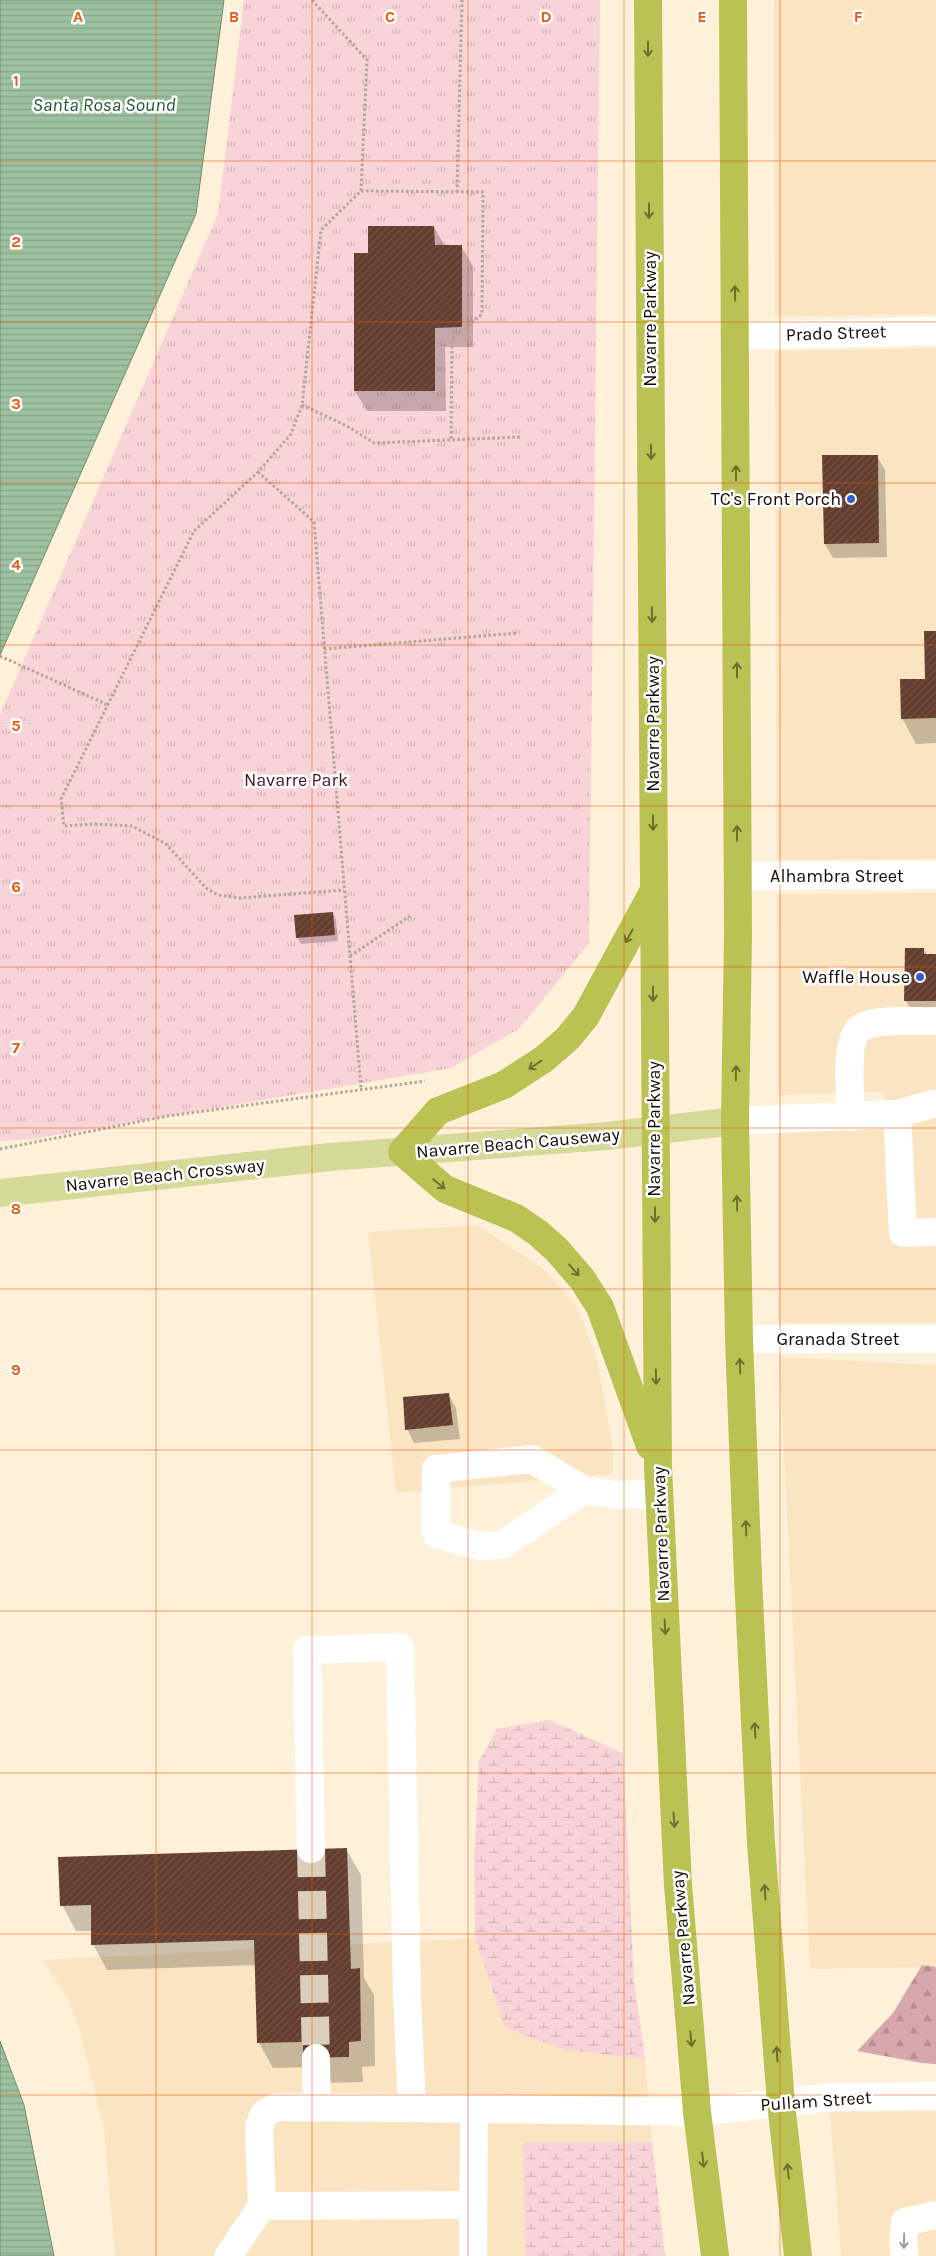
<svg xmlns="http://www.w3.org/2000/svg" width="936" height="2256" font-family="Karla,sans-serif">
  <defs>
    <pattern id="forest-firs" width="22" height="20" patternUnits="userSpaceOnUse" patternTransform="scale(1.25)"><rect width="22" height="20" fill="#d8a6ad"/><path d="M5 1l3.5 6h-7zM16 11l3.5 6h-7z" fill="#b88e93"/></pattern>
    <pattern id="wetland-marsh" width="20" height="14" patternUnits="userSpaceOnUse" patternTransform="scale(1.25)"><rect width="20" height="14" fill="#f8d3d8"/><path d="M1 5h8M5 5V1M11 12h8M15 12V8" fill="none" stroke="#d4b4b8"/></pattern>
    <pattern id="park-tufts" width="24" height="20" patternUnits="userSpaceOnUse" patternTransform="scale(1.25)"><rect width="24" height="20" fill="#f8d3d8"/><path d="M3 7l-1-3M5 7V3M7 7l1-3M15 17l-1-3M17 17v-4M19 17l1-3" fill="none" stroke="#d4b4b8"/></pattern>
    <pattern id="water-rules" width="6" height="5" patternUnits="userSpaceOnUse" patternTransform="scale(1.25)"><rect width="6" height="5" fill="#9dc1a0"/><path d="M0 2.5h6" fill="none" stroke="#86a488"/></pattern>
    <pattern id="building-hatch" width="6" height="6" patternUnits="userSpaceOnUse" patternTransform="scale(1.25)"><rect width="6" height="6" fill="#633d2d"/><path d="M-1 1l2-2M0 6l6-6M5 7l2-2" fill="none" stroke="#745548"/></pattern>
  </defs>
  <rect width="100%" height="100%" fill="#fff0da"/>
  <g fill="#fbe4c1">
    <polygon points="774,0 936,0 936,314 775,317"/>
    <polygon points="936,348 936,859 777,860 775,351"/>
    <polygon points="936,893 936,1322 778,1323 778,1129 885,1126 884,1092 778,1095 777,894"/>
    <polygon points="477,1225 546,1271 577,1307 597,1360 613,1448 613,1474 396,1493 368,1232"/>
    <polygon points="779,1357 936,1365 936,1967 810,1969"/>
    <polygon points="475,1938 505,2028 564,2050 645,2059 652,2142 523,2142 525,2256 115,2256 104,2129 79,2027 68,2000 43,1960"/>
    <polygon points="936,2111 936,2256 841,2256 830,2112"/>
  </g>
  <polygon fill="url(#forest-firs)" points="922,1965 936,1967 936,2064 922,2063 857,2051 893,2013"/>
  <g fill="url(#wetland-marsh)">
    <polygon points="549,1720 623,1753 634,1981 645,2059 564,2050 505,2028 475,1938 474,1859 479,1761 497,1729"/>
    <polygon points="523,2142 652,2142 665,2256 525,2256"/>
  </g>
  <polygon fill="url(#park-tufts)" points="244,0 600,0 589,943 520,1028 451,1068 33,1139 0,1141 0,715 218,214"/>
  <g fill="url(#water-rules)" stroke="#738a71">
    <polygon points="0,0 224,0 196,214 0,655"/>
    <polygon points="0,2041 24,2105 54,2256 0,2256"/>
  </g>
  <g fill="#0003">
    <polygon points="434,227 445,246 461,246 473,266 473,347 445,347 446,411 367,411 355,391 355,254 369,254"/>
    <polygon points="877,456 885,470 887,557 833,558 825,544"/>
    <polygon points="936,632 936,743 916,744 902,718 926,680"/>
    <polygon points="333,914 336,920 338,941 301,944 297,937"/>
    <polygon points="924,949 927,955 936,955 936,1021 917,1021 906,1001"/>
    <polygon points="448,1394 456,1408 460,1439 414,1443 407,1429"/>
    <polygon points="346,1849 361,1875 364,1978 374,1995 375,2066 362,2067 363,2082 319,2083 310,2067 273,2068 259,2043 256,1965 107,1970 93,1944 92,1931 76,1931 62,1905"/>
  </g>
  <g fill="url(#building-hatch)">
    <polygon points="368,226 434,226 435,245 462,245 462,327 435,328 435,391 354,391 354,253 368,253"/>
    <polygon points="822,455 878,455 879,543 824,544"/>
    <polygon points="924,631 936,631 936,718 901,719 900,679 925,679"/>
    <polygon points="333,912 335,935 296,938 294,915"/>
    <polygon points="905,948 924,948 924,954 936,954 936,1001 904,1001"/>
    <polygon points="449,1393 453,1425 405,1430 403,1397"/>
    <polygon points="347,1848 351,1969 360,1968 361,2041 349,2042 349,2057 303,2058 303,2042 257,2043 254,1940 91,1945 91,1905 60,1906 58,1857"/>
  </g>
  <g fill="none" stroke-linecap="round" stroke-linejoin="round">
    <polyline stroke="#dbceba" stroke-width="28" stroke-dasharray="28 14" stroke-linecap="butt" points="311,1849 316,2058"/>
    <g stroke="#b2a695" stroke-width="3" stroke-dasharray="2.5 2.5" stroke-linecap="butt">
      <polyline points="312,0 367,60 361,191 321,230 302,405 291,434 258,472 194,531 61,799 64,826 93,824 132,826 166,844 206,888 218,895 240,898 344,890"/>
      <polyline points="361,191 483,192 482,314 452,339 451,441"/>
      <polyline points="457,192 462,0"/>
      <polyline points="302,405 347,426 374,443 521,437"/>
      <polyline points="258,472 314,522 361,1088"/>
      <polyline points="324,649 518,633"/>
      <polyline points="0,656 108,705"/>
      <polyline points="350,956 410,916"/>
      <polyline points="0,1149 168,1116 425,1081"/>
    </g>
    <g stroke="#fff" stroke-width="28">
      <polyline points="736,336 936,331"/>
      <polyline points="737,876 936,875"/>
      <polyline points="897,1114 936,1103"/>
      <path d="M851,1117C851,1097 843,1038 862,1027C878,1018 917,1022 936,1021"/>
      <polyline points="735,1121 897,1114 903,1233 936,1232"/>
      <polyline points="739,1339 936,1339"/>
      <polyline points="584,1490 502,1545 480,1546 436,1534 436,1469 532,1459 584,1490 616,1495 659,1494"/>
      <polyline points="311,1849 307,1650 400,1647 407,1996 412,2108 697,2112 833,2097 936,2096"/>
      <polyline points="316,2058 317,2108"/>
      <polyline points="262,2206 472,2205"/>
      <polyline points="228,2256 262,2206 259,2127 264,2114 276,2107 412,2108"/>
      <polyline points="473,2256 474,2109"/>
      <polyline points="905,2256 903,2242 905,2222 936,2215"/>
    </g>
    <polyline stroke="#d6da98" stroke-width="28" points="0,1193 330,1157 607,1136 735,1121"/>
    <g stroke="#bac253" stroke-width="28">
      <polyline points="648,0 658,1467 678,1885 697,2112 715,2256"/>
      <polyline points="733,0 738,934 735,1121 739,1339 748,1577 761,1843 781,2103 798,2256"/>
      <polyline points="650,1446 600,1307 582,1279 557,1250 538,1233 516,1218 445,1189 402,1152 438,1111 504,1085 544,1059 567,1039 586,1016 652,894"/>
    </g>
  </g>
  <defs><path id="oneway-shaft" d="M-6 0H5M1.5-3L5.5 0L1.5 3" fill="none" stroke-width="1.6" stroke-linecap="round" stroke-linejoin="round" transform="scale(1.25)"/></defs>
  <g stroke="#6e6f2f">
    <use href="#oneway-shaft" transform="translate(648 49) rotate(90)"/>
    <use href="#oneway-shaft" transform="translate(649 211) rotate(90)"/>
    <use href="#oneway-shaft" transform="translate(735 293) rotate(-91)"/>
    <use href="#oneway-shaft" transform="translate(651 452) rotate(89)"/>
    <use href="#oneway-shaft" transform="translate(736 473) rotate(-90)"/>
    <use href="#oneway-shaft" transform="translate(652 615) rotate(89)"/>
    <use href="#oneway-shaft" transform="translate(737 670) rotate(-90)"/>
    <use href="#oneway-shaft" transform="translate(653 823) rotate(90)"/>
    <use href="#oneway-shaft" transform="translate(737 833) rotate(-90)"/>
    <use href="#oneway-shaft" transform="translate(629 936) rotate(119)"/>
    <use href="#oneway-shaft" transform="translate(653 994) rotate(90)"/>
    <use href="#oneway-shaft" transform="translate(535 1065) rotate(146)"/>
    <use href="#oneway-shaft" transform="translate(736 1073) rotate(-89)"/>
    <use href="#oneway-shaft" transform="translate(439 1184) rotate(39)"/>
    <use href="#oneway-shaft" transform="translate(737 1203) rotate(-91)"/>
    <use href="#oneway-shaft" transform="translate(655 1215) rotate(90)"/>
    <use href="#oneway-shaft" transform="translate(574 1270) rotate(49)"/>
    <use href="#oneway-shaft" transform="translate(740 1366) rotate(-92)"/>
    <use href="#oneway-shaft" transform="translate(656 1377) rotate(89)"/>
    <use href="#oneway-shaft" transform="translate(746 1528) rotate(-92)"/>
    <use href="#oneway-shaft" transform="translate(665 1627) rotate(87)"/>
    <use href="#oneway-shaft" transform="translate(755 1730) rotate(-93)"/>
    <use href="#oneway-shaft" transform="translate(674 1820) rotate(86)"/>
    <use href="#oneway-shaft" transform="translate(765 1892) rotate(-94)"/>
    <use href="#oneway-shaft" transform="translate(691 2039) rotate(85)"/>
    <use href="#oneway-shaft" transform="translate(777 2054) rotate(-94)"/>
    <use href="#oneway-shaft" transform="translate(703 2160) rotate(83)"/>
    <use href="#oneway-shaft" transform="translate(788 2171) rotate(-96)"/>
  </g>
  <use stroke="#9f9d9a" href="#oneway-shaft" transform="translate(904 2241) rotate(91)"/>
  <path fill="none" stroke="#e8590c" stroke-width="1" stroke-opacity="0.55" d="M156,0V2256M312,0V2256M468,0V2256M624,0V2256M780,0V2256M0,161H936M0,322H936M0,483H936M0,645H936M0,806H936M0,967H936M0,1128H936M0,1289H936M0,1450H936M0,1611H936M0,1773H936M0,1934H936M0,2095H936"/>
  <g fill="#335ccc" stroke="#fff" stroke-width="2">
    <circle cx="851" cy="499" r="5"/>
    <circle cx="920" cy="977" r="5"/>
  </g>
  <g text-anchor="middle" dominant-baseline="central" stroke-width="5" stroke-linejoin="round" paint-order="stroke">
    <g font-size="18" fill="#100a03" stroke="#fff">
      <text transform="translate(650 319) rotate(-90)">Navarre Parkway</text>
      <text transform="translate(836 333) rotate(-2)">Prado Street</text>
      <text transform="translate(653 724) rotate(-90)">Navarre Parkway</text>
      <text x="837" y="876">Alhambra Street</text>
      <text transform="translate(654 1129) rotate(-90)">Navarre Parkway</text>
      <text transform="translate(518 1143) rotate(-5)">Navarre Beach Causeway</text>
      <text transform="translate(165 1175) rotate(-6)">Navarre Beach Crossway</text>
      <text x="838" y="1339">Granada Street</text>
      <text transform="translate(661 1534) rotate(-92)">Navarre Parkway</text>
      <text transform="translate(683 1938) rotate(-95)">Navarre Parkway</text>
      <text transform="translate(816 2101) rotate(-4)">Pullam Street</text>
    </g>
    <g font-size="18" fill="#100a03" stroke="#fff" text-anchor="end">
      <text x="841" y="499">TC's Front Porch</text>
      <text x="910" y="977">Waffle House</text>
    </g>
    <g font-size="18" fill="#4c1121" stroke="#fff">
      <text x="296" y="780">Navarre Park</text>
    </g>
    <g font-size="19" font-style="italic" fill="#22572c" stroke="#fff">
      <text x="104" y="105">Santa Rosa Sound</text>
    </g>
  </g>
  <g font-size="16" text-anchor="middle" font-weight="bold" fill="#e8590c" stroke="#fff" stroke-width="5" stroke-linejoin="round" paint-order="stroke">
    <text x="78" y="22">A</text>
    <text x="234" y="22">B</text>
    <text x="390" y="22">C</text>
    <text x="546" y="22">D</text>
    <text x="702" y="22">E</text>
    <text x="858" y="22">F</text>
    <text x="16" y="86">1</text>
    <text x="16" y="247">2</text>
    <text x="16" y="409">3</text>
    <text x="16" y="570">4</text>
    <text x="16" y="731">5</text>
    <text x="16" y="892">6</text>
    <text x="16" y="1053">7</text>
    <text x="16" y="1214">8</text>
    <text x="16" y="1375">9</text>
  </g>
</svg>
